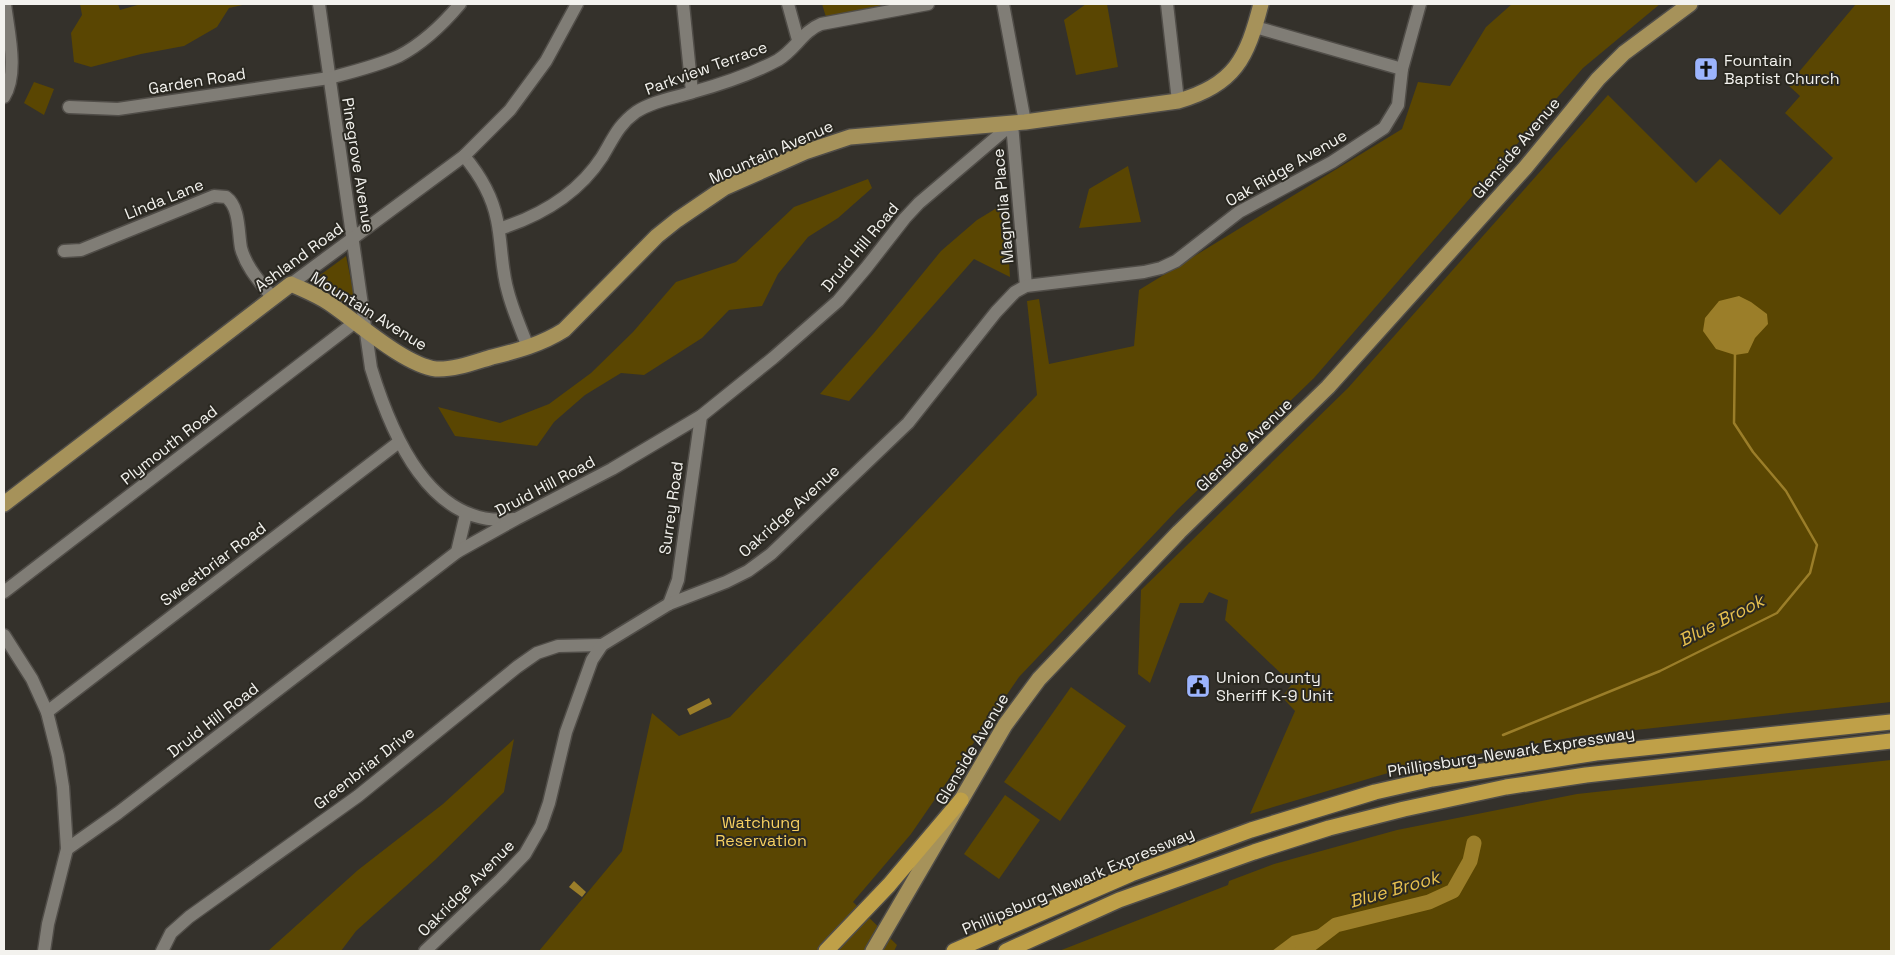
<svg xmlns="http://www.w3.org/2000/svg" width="1895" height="955" font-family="'Space Grotesk',sans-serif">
  <rect width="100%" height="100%" fill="#34312b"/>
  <g fill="#5a4602">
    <polygon points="80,4 118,4 120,10 141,4 247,4 229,8 217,27 184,46 141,54 91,67 74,62 71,33 82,15"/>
    <polygon points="822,4 887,4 826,17"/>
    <polygon points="1086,4 1107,4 1118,67 1076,75 1064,20"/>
    <polygon points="1512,4 1660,4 1583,68 1314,378 1178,509 1019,677 911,834 853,902 897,945 894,951 539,951 622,851 652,713 679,736 730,717 1037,395 1027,301 1039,299 1049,364 1134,346 1139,290 1402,129 1418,82 1450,86 1486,27"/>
    <polygon points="1856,4 1891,4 1891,702 1580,736 1415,765 1250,814 1295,711 1282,697 1292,684 1225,620 1228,600 1209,592 1203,603 1180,603 1150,683 1138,674 1141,590 1348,388 1608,95 1696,183 1720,159 1780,215 1833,158 1785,113 1800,96 1788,85"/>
    <polygon points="34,82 54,89 44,115 24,103"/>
    <polygon points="1128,166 1141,222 1079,228 1089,189"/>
    <polygon points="868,179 872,188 838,218 808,237 778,274 762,306 729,310 702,338 644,375 621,373 585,395 554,422 537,446 455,436 438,407 500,423 549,404 591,373 633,332 676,282 736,262 794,207"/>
    <polygon points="1005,203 1010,277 974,259 849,401 820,394 874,333 941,251 977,220"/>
    <polygon points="346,256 355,300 344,304 308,284"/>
    <polygon points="1071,687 1126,726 1060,821 1004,782"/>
    <polygon points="514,739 504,792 435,860 356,931 341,951 268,951 358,870 443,804"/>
    <polygon points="1891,760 1891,951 1059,951 1228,885 1229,881 1274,864 1397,830 1577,794"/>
    <polygon points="1005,795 1040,820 999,879 964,854"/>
  </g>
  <g fill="#9b7e29">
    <polygon points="1739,296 1751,302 1767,314 1768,324 1755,338 1748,353 1735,355 1716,349 1703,331 1705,318 1719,301"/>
    <polygon points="709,698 712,704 690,715 687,709"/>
    <polygon points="574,881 586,892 582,897 569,887"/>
    <polygon points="1336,925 1314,951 1272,951 1292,936"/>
  </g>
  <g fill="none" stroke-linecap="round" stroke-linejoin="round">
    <polyline stroke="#9b7e29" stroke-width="2.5" points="1503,735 1660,671 1777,613 1810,573 1817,545 1786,491 1753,452 1734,423 1735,353"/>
    <polyline stroke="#9b7e29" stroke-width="15" points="1302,951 1336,925 1429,902 1453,891 1470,861 1474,843"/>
    <defs>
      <g id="minor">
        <path d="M319,4L371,368C391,433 430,530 514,519"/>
        <polyline points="683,4 692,92"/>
        <polyline points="788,4 798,40"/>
        <polyline points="1003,4 1025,122"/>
        <polyline points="1167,4 1178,101"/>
        <polyline points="1255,27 1402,69"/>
        <path d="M4,97C19,73 8,30 5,4"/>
        <path d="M69,107L118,109L329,78C352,72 377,66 399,56C422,44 444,23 460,4"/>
        <polyline points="1012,124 1026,286"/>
        <path d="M464,156C480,175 492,195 497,220C502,244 501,269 508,292C513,311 521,329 528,347"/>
        <path d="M499,229C540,216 578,194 602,157C613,139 618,125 636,112C653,101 674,98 693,92C722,84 752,74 778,60C795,50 803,31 821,24L928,4"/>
        <path d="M64,251L81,250L214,196L226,197C240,207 238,232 241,248C246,267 260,282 272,297"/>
        <polyline points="291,284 464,156 510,110 546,61 577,4"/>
        <polyline points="457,552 466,514"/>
        <polyline points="4,592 354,323"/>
        <polyline points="669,604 678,580 701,416"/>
        <polyline points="4,635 32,679 47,712 58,756 63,787 67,849 48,924 44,951"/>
        <polyline points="47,712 399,442"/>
        <polyline points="67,849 118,813 457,552 516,519 612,469 701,416 773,358 838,301 866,268 905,218 919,203 1012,124"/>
        <polyline points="162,951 171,933 189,917 358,796 517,667 537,653 558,646 602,645"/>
        <polyline points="425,951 501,879 525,854 541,826 549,803 566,732 592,660 602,645 669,604 726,582 748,571 771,554 908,423 996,312 1015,292 1026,286 1144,272 1161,268 1176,261 1239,212 1332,162 1384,128 1398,105 1402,69 1420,4"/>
      </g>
      <g id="major">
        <path d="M4,504L291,284C304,290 317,295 329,303C356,321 404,365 436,369C454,370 475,362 492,357C517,351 542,344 564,330L657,236L677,220L724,188L805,152L850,137L1025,122L1178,101C1235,85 1247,58 1261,4"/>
        <polyline points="873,951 1005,725 1039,679 1179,532 1328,387 1525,168 1598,79 1624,53 1690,4"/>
      </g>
      <g id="highway">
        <polyline points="826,951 889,885 961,800"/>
        <polyline points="954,951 1131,874 1251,830 1375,792 1432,779 1596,753 1891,722"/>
        <polyline points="1006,951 1119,900 1254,852 1329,828 1404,809 1506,787 1586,775 1891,741"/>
      </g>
    </defs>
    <use href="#minor" stroke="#504d48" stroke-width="15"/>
    <use href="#major" stroke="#504d48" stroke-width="18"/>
    <use href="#highway" stroke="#504d48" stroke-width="18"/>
    <use href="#minor" stroke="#807d76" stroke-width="12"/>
    <use href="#major" stroke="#a6925a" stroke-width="15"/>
    <use href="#highway" stroke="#bfa048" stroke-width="15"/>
  </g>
  <defs>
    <symbol id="church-square" viewBox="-11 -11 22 22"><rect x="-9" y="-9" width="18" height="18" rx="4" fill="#9cb4fd" stroke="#2a2821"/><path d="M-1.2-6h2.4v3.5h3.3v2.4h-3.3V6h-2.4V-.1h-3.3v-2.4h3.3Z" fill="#111"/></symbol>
    <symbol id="civic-square" viewBox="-11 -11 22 22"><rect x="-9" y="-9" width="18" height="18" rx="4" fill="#9cb4fd" stroke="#2a2821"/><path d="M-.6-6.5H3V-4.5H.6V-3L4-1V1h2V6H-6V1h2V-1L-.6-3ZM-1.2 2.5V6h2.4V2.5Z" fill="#111"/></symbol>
  </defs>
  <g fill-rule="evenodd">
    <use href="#church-square" x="1692" y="55" width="28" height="28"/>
    <use href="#civic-square" x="1184" y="672" width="28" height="28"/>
  </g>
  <g text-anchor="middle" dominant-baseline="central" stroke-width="4" stroke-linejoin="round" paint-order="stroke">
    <g font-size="16" fill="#f3f2ee" stroke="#2a2821" text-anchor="start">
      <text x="1724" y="60">Fountain<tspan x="1724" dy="18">Baptist Church</tspan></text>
      <text x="1216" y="677">Union County<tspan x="1216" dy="18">Sheriff K-9 Unit</tspan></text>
    </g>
    <g font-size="16" fill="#f3f2ee" stroke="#2a2821">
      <text transform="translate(706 68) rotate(-20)">Parkview Terrace</text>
      <text transform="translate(197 81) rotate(-9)">Garden Road</text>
      <text transform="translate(1516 148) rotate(-50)">Glenside Avenue</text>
      <text transform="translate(771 152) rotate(-24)">Mountain Avenue</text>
      <text transform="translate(358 165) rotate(81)">Pinegrove Avenue</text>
      <text transform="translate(1286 168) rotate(-30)">Oak Ridge Avenue</text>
      <text transform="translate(164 199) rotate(-22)">Linda Lane</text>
      <text transform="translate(1003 206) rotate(-95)">Magnolia Place</text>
      <text transform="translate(860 247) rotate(-50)">Druid Hill Road</text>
      <text transform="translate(299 257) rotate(-36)">Ashland Road</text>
      <text transform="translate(369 311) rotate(32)">Mountain Avenue</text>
      <text transform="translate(169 445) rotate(-38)">Plymouth Road</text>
      <text transform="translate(1244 445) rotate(-44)">Glenside Avenue</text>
      <text transform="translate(545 486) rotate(-28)">Druid Hill Road</text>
      <text transform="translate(671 508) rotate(-82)">Surrey Road</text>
      <text transform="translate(789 511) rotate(-42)">Oakridge Avenue</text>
      <text transform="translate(213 564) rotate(-37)">Sweetbriar Road</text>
      <text transform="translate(213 720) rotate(-38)">Druid Hill Road</text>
      <text transform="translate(972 749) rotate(-59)">Glenside Avenue</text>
      <text transform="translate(1511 752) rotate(-9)">Phillipsburg-Newark Expressway</text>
      <text transform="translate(364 768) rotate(-38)">Greenbriar Drive</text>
      <text transform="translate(1078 881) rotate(-23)">Phillipsburg-Newark Expressway</text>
      <text transform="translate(466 888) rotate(-45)">Oakridge Avenue</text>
    </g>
    <g font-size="16" fill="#f8d161" stroke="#2a2821">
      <text x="761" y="822">Watchung<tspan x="761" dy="18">Reservation</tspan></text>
    </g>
    <g font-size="18" font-style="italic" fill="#e7c04f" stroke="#2a2821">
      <text transform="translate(1721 620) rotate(-27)">Blue Brook</text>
      <text transform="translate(1394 889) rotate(-16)">Blue Brook</text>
    </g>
  </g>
  <rect width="1895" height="955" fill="none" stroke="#f3f2ee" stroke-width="10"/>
</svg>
